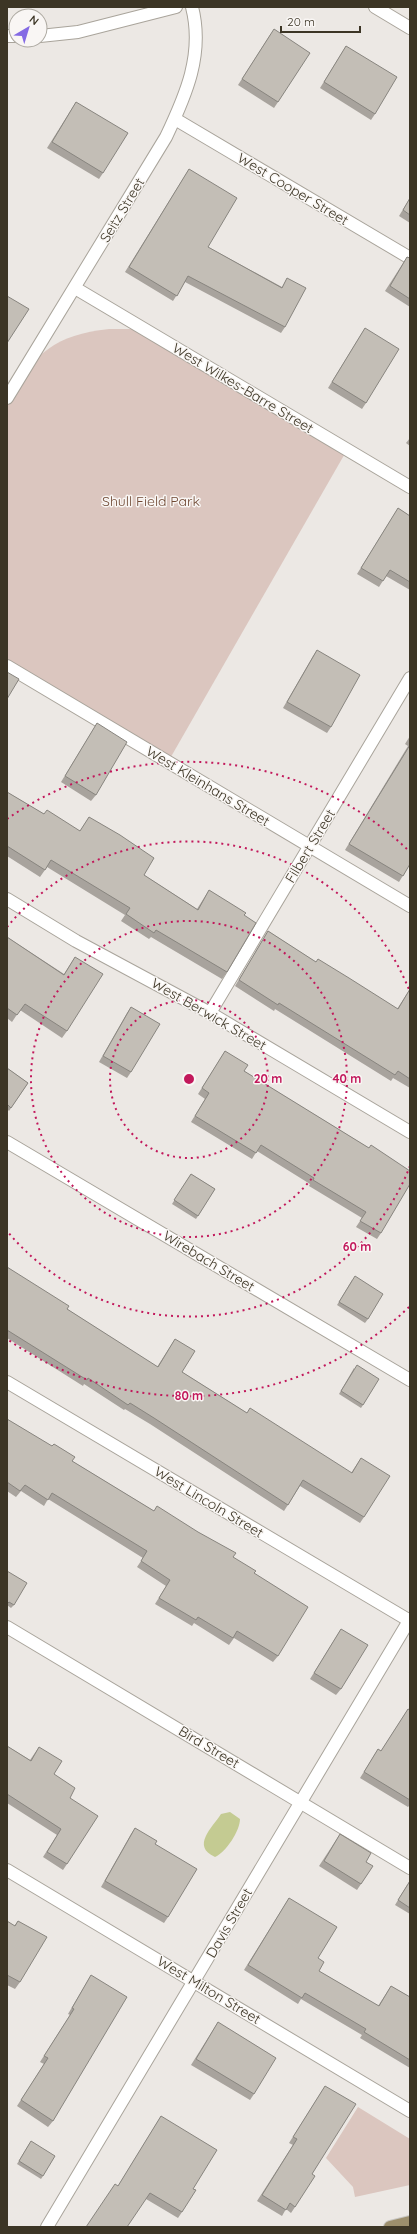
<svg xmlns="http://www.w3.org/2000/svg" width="417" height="2234" font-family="Quicksand,sans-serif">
  <rect width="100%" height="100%" fill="#ece8e4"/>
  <g fill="#dbc6bf">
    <path d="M109,329H143L347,450L168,762L7,666V398C35,353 55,335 109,329Z"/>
    <polygon points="358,2107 410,2139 410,2185 355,2197 353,2187 326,2158"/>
  </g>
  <path fill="#c4cb92" d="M230,1812L240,1819C240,1831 226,1852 215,1857C191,1846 212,1828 221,1814Z"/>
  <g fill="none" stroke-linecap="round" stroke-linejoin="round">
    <defs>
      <g id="minor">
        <polyline points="375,7 410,28"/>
        <polyline points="7,36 16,36"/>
        <polyline points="40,36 78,32 176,7"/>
        <polyline points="175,119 410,258"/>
        <polyline points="75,288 410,487"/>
        <path d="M7,398L166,137C186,95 204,54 192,7"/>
        <polyline points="7,666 410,906"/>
        <polyline points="7,899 76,941 210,1013 410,1132"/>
        <polyline points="210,1013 410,678"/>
        <polyline points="7,1142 410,1380"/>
        <polyline points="7,1382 410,1621"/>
        <polyline points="7,1627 410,1868"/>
        <polyline points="7,1870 410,2111"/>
        <polyline points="47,2227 410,1619"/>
      </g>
      <polyline id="major" points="390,2227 410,2222"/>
    </defs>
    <use href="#minor" stroke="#a9a49b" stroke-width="14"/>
    <use href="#major" stroke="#c8c6c2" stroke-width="14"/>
    <use href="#minor" stroke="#fff" stroke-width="12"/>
    <use href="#major" stroke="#9d8f6d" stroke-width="12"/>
  </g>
  <g fill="#a8a39d">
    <polygon points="270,35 278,102 274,108 238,85"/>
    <polygon points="346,46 375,114 371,120 320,88"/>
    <polygon points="76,102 103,173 99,179 47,148"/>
    <polygon points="189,169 208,247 282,287 287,278 285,327 281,333 185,282 173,301 125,272"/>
    <polygon points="410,198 410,223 399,216"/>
    <polygon points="407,257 410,258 410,307 385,291"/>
    <polygon points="365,328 366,403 362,409 328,388"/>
    <polygon points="410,438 410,446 406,443"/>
    <polygon points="398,508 410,516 410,590 386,576 379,587 357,574"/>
    <polygon points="317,650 331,727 327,733 283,708 313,656"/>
    <polygon points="97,723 96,795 91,801 61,782"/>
    <polygon points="410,736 410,864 399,882 345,850 408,746 405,744"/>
    <polygon points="7,792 44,814 80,831 89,817 144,875 197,909 209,890 244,915 227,972 222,979 151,937 149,939 121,921 125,915 47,867 40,877 7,856"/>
    <polygon points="268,931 316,962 397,1009 410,989 410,1088 393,1078 391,1081 275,1009 274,1011 235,986"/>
    <polygon points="7,937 64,974 75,957 67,1031 62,1038 20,1010 12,1022 7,1018"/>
    <polygon points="131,1007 131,1072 127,1078 99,1062 127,1013"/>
    <polygon points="225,1051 244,1071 369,1148 381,1233 377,1239 356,1227 362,1218 309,1186 310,1184 257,1151 252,1159 191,1122 205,1099 198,1094"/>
    <polygon points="7,1068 28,1083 9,1111 7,1109"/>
    <polygon points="191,1174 215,1189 196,1219 172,1204"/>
    <polygon points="7,1267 67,1309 157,1367 175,1339 182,1372 247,1413 351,1473 361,1458 364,1517 360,1523 300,1486 284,1511 150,1424 125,1409 124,1410 84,1384 83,1386 7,1338"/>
    <polygon points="352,1280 368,1319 365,1323 337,1305"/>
    <polygon points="354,1368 363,1405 361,1408 339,1394"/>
    <polygon points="7,1419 72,1461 154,1511 233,1557 254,1573 278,1656 273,1662 234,1638 229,1645 194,1623 192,1626 155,1604 166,1586 137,1567 143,1558 48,1499 44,1506 21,1491 16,1497 7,1491"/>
    <polygon points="7,1571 14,1605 11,1608 7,1605"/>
    <polygon points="341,1629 341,1689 336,1695 310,1679"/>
    <polygon points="408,1709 410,1710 410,1805 408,1807 360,1778 378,1749 381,1751"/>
    <polygon points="7,1746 30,1760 39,1747 54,1774 70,1798 67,1864 63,1870 43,1857 57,1835 7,1803"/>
    <polygon points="135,1828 155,1844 168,1917 164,1923 101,1887 131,1834"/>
    <polygon points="340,1834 366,1862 361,1884 357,1890 319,1866"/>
    <polygon points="410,1880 410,1914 395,1905"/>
    <polygon points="289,1898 318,1958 319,1971 378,2006 391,1986 410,1997 410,2068 360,2038 362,2035 301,1999 298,2004 244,1970"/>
    <polygon points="7,1921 14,1926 18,1921 20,1982 15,1989 7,1985"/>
    <polygon points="91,1975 53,2121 48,2127 17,2106 44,2064 40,2062 70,2015 68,2014"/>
    <polygon points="218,2022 254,2094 250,2100 191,2065"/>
    <polygon points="325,2086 312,2174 295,2207 291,2213 286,2209 282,2216 257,2201 293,2145 289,2143"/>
    <polygon points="161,2116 193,2189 182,2212 178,2218 146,2199 118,2186"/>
    <polygon points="29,2144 43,2176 41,2179 17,2164"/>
  </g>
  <g fill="#c3beb6" stroke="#88857f">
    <polygon points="274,29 310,53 278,102 242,79"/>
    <polygon points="346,46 397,77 375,114 324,82"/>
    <polygon points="76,102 128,133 103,173 52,142"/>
    <polygon points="189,169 237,198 208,247 282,288 287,278 306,288 285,327 188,276 177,296 129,267"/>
    <polygon points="410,198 410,215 403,210"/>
    <polygon points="407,257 410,258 410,299 390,286"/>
    <polygon points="7,296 29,309 7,343"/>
    <polygon points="365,328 399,349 366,403 332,382"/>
    <polygon points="398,508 410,516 410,582 390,570 383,581 361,568"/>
    <polygon points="317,650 360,675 331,727 287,702"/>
    <polygon points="7,672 19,679 7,699"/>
    <polygon points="97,723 127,742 96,795 65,776"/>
    <polygon points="410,745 410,864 403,876 349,844"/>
    <polygon points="7,792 44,814 47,810 80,831 89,817 120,835 154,858 144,875 198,910 209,890 246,913 244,915 256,923 227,972 156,930 154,933 126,914 130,908 51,860 45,870 7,846"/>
    <polygon points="268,931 316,962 318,959 349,978 398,1009 410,989 410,1079 398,1071 395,1075 279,1003 278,1005 239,980"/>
    <polygon points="7,937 64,975 75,957 103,974 67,1031 25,1004 17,1015 7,1008"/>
    <polygon points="131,1007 160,1024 131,1072 103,1056"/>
    <polygon points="225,1051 248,1065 244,1071 369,1148 371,1145 410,1171 410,1184 381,1233 360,1221 366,1212 313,1180 314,1178 261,1145 256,1153 195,1116 209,1093 202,1088"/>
    <polygon points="7,1068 28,1083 11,1108 7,1104"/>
    <polygon points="191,1174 215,1189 198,1216 174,1200"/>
    <polygon points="7,1267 69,1306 67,1309 158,1367 175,1339 195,1351 182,1372 247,1413 250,1408 352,1473 361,1458 390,1476 364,1517 303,1480 288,1505 154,1418 130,1403 128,1405 88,1378 87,1380 7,1330"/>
    <polygon points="355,1276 383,1294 368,1319 339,1302"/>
    <polygon points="357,1365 379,1379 363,1405 341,1391"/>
    <polygon points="7,1419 52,1446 54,1444 75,1457 72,1461 154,1511 157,1506 198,1532 236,1553 233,1557 256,1571 254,1573 308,1607 278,1656 237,1631 233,1638 198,1617 196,1620 159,1598 170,1580 141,1561 147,1551 52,1493 48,1500 25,1485 20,1491 7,1482"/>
    <polygon points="7,1571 27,1583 14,1605 9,1602 7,1604"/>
    <polygon points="341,1629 368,1645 341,1689 314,1673"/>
    <polygon points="408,1709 410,1710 410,1800 364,1772 378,1749 381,1751"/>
    <polygon points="7,1746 31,1761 39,1747 62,1761 54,1774 75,1788 70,1798 98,1816 67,1864 47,1852 61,1829 7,1794"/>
    <polygon points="135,1828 157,1841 155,1844 197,1869 168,1917 105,1881"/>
    <polygon points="340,1834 371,1853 366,1862 373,1866 361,1884 324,1861"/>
    <polygon points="410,1881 410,1908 398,1900"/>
    <polygon points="289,1898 337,1927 318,1958 324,1962 319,1971 379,2006 391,1986 410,1997 410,2060 364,2032 366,2029 305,1993 302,1998 248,1965"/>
    <polygon points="7,1921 15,1926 18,1921 47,1937 20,1982 7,1975"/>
    <polygon points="91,1975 127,1997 53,2121 21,2100 48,2058 44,2056 74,2009 72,2008"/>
    <polygon points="218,2022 276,2058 254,2094 196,2059"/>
    <polygon points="325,2086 356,2104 312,2174 315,2176 295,2207 290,2203 286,2210 262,2195 297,2139 293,2137"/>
    <polygon points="161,2116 217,2150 193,2189 196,2190 182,2212 150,2193 127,2227 86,2227 115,2184 118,2186"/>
    <polygon points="31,2141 55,2156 43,2176 19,2161"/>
  </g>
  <g fill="none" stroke="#c2185b" stroke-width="2" stroke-dasharray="2 4">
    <circle cx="189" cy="1079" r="79"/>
    <circle cx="189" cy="1079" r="158"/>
    <path d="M410 1166A237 237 0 0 1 7 1231M7 927A237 237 0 0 1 410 992"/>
    <path d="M409 1307A317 317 0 0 1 7 1339M7 819A317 317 0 0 1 409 851"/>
  </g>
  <g text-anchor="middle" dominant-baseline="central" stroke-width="3" stroke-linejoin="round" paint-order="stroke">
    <g font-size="14" fill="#3c3525" stroke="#f9f6f4">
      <text transform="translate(293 189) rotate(31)">West Cooper Street</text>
      <text transform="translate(122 210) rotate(-59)">Seitz Street</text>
      <text transform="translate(243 388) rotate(31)">West Wilkes-Barre Street</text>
      <text transform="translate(208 786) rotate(31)">West Kleinhans Street</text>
      <text transform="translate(310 846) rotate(-59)">Filbert Street</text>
      <text transform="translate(209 1014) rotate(30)">West Berwick Street</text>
      <text transform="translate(209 1261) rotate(31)">Wirebach Street</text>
      <text transform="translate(209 1502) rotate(31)">West Lincoln Street</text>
      <text transform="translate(209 1747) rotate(31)">Bird Street</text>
      <text transform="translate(229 1923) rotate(-60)">Davis Street</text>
      <text transform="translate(209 1990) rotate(31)">West Milton Street</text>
    </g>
    <g font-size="14" fill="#6f4833" stroke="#f9f6f4">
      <text x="151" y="501">Shull Field Park</text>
    </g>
  </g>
  <circle cx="189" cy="1079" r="6" fill="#c2185b" stroke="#f9f6f4" stroke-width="2"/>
  <g font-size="12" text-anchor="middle" font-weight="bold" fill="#c2185b" stroke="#f9f6f4" stroke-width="3" stroke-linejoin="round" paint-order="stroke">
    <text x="268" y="1083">20 m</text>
    <text x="347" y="1083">40 m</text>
    <text x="357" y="1251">60 m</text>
    <text x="189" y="1400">80 m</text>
  </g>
  <rect width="417" height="2234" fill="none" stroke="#3c3525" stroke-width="16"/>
  <g transform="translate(28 28) rotate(38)"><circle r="19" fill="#f9f6f4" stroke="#ada9a1"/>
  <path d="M0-3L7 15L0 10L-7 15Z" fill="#846ae4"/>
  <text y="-6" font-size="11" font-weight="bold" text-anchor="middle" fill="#3c3525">N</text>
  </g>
  <path d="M281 26v6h79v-6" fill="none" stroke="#3c3525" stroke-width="2"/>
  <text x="287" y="26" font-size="12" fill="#3c3525" stroke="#f9f6f4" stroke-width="3" paint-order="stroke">20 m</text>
</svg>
